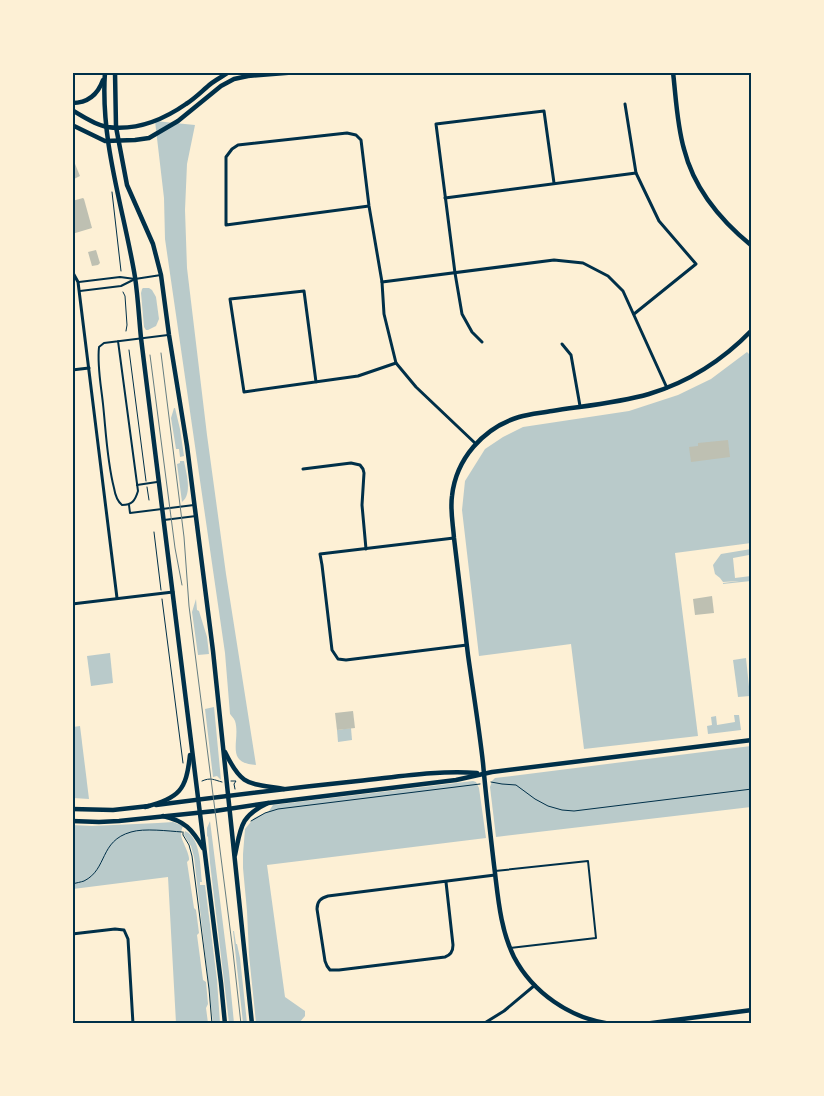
<svg xmlns="http://www.w3.org/2000/svg" width="824" height="1096" font-family="'Crimson Pro',serif">
  <rect width="100%" height="100%" fill="#fdf0d5"/>
  <g fill="#b9caca">
    <path d="M155,121L195,125L187,164L185,210L187,268L207,435L226,574L256,765C224,763 241,740 235,721C235,720 231,715 230,714L225,653L165,239L164,198Z"/>
    <polygon points="143,288 149,288 152,290 156,297 159,319 156,326 148,330 146,330 144,327 141,293 142,289"/>
    <polygon points="747,352 751,356 751,543 675,553 698,736 584,749 571,644 479,656 462,510 465,481 485,449 503,437 523,427 629,411 678,395 711,379"/>
    <polygon points="174,408 175,408 180,429 184,456 180,457 179,449 176,449 171,418"/>
    <path d="M180,461H184C186,472 193,494 182,502L177,464L180,463Z"/>
    <polygon points="751,549 751,554 750,554 749,555 733,558 735,578 751,576 751,581 723,584 723,583 739,581 723,582 720,578 715,574 713,565 721,554"/>
    <polygon points="196,599 197,610 199,611 207,637 209,654 198,655 192,612"/>
    <polygon points="110,653 113,683 91,686 87,656"/>
    <polygon points="746,658 750,696 738,697 733,660"/>
    <polygon points="214,707 221,780 217,776 213,777 205,709"/>
    <polygon points="734,715 739,715 741,730 708,734 707,726 712,725 711,717 716,716 717,725 735,722"/>
    <polygon points="80,726 89,799 73,798 73,727"/>
    <polygon points="351,728 352,740 338,742 337,730"/>
    <polygon points="751,746 751,807 496,837 490,787 492,781 495,778"/>
    <polygon points="473,781 476,782 479,788 486,838 267,865 285,997 305,1011 305,1016 299,1023 256,1023 249,955 247,911 243,868 243,854 245,829 254,818 269,811 273,805"/>
    <polygon points="210,821 229,972 234,1023 229,1023 210,863 208,837 207,836 207,828"/>
    <path d="M173,822L183,826C182,828 181,831 181,834C181,840 188,850 189,858V860L187,862L194,908L196,910L199,933L197,935L203,980L206,982L208,1004L206,1008L208,1023H176L168,877L73,889L72,825L92,826L158,823Z"/>
    <path d="M185,831C201,838 200,866 202,882H200V885H205L217,980L220,1023H213L194,857L191,846L184,835Z"/>
    <polygon points="233,931 234,931 236,944 237,944 240,958 247,1023 243,1023"/>
  </g>
  <g fill="#bec0b2">
    <polygon points="73,159 80,176 74,179 72,179"/>
    <polygon points="83,198 84,199 92,228 72,234 72,201"/>
    <polygon points="96,250 100,263 98,265 92,266 88,252"/>
    <polygon points="728,440 730,457 691,462 689,447 698,446 698,443"/>
    <polygon points="712,596 714,613 695,615 693,599"/>
    <polygon points="353,711 355,728 337,730 335,713"/>
  </g>
  <g fill="none" stroke-linecap="round" stroke-linejoin="round">
    <g stroke="#003049" stroke-width="1">
      <polyline points="112,192 121,271"/>
      <polyline points="123,292 125,296 127,325 126,331"/>
      <polyline points="129,350 146,481"/>
      <polyline points="147,487 149,500"/>
      <polyline points="154,532 161,590"/>
      <polyline points="162,599 183,763"/>
      <path d="M202,781C211,777 214,780 222,782"/>
      <polyline points="231,781 236,781 234,784 235,789"/>
      <polyline points="491,782 502,784 516,785 535,799 548,806 562,810 574,811 752,789"/>
      <polyline points="251,821 265,813 278,809 480,784"/>
      <polyline points="183,832 183,835 189,845 192,856 209,989 212,1024"/>
      <path d="M72,884C76,883 81,882 84,881C108,869 99,841 131,832C144,828 168,831 182,832"/>
    </g>
    <g stroke="#003049" stroke-width="2">
      <polyline points="79,282 120,277 135,279 161,275"/>
      <polyline points="80,291 121,286 135,279"/>
      <path d="M118,341L138,491C135,501 132,505 122,505C117,501 115,494 114,488C107,461 106,432 103,404C101,385 97,366 99,347L104,343L168,335"/>
      <polyline points="137,485 157,482"/>
      <polyline points="129,505 130,513 194,505"/>
      <polyline points="164,520 196,516"/>
      <polyline points="495,871 588,861 596,938 510,948"/>
    </g>
    <g stroke="#003049" stroke-width="3">
      <polyline points="625,104 636,173 659,221 696,264 634,314"/>
      <polyline points="445,198 636,173"/>
      <polyline points="369,206 226,225 226,157 232,149 238,145 347,133 356,135 361,140 369,206 382,282 384,314 396,363 416,387 476,444"/>
      <polyline points="72,271 78,282 117,598"/>
      <polyline points="382,282 554,260 583,263 608,276 623,291 667,388"/>
      <polyline points="482,342 472,332 462,314 455,273 436,124 544,111 554,183"/>
      <polyline points="562,344 571,355 580,406"/>
      <polyline points="72,370 89,368"/>
      <polyline points="316,382 304,291 230,299 244,392 358,376 396,363"/>
      <polyline points="303,469 351,463 360,465 363,469 364,473 362,505 366,549"/>
      <polyline points="454,538 320,554 322,565 332,650 338,659 346,660 467,645"/>
      <polyline points="72,604 173,592"/>
      <path d="M446,882L453,945C453,951 451,955 445,957L339,970H330L327,966L325,961L317,909C317,901 321,898 328,896L495,875"/>
      <polyline points="72,934 115,929 124,930 128,939 133,1024"/>
      <polyline points="483,1024 504,1011 535,985"/>
    </g>
    <g stroke="#003049" stroke-width="4.5">
      <path d="M673,72C676,98 677,125 684,149C694,189 720,220 752,246"/>
      <path d="M156,805C224,796 291,788 358,781C397,777 438,770 477,773"/>
      <polyline points="72,809 113,810 149,806"/>
      <polyline points="72,821 99,822 119,821 215,811 268,803 456,780 492,772 752,740"/>
      <path d="M610,1024C570,1018 533,993 514,957C500,929 498,896 494,865C490,831 486,797 483,763C479,727 473,691 468,655C463,616 459,577 454,538C453,524 450,510 452,496C456,459 483,428 519,417C529,414 541,413 552,411C584,406 618,403 649,394C689,382 723,360 752,330"/>
      <polyline points="644,1024 752,1010"/>
    </g>
    <g stroke="#003049" stroke-width="4.5">
      <path d="M105,72C100,142 124,210 135,277C138,297 139,318 141,338L221,983L225,1024"/>
      <polyline points="115,72 116,127 127,185 153,244 161,275 169,335 187,446 213,651 252,1024"/>
      <path d="M72,103C89,103 98,94 103,80"/>
      <path d="M72,110C82,116 95,125 107,127C136,131 163,120 186,104C194,99 200,93 207,87C213,81 222,77 229,72"/>
      <polyline points="72,125 105,141 135,140 149,138 178,121 221,86 234,79 248,76 298,72"/>
      <path d="M225,752C242,787 248,783 284,789"/>
      <path d="M145,807C180,797 186,791 190,755"/>
      <path d="M163,816C185,821 192,829 203,848"/>
      <path d="M235,855C241,827 240,816 268,803"/>
    </g>
    <g stroke="#657d81" stroke-width="1">
      <polyline points="161,353 184,537 189,606 233,952 241,1024"/>
      <polyline points="150,355 175,548 182,585"/>
    </g>
  </g>
  <rect width="824" height="1096" fill="none" stroke="#fdf0d5" stroke-width="148"/>
  <rect x="74" y="74" width="676" height="948" fill="none" stroke="#003049" stroke-width="2"/>
</svg>
